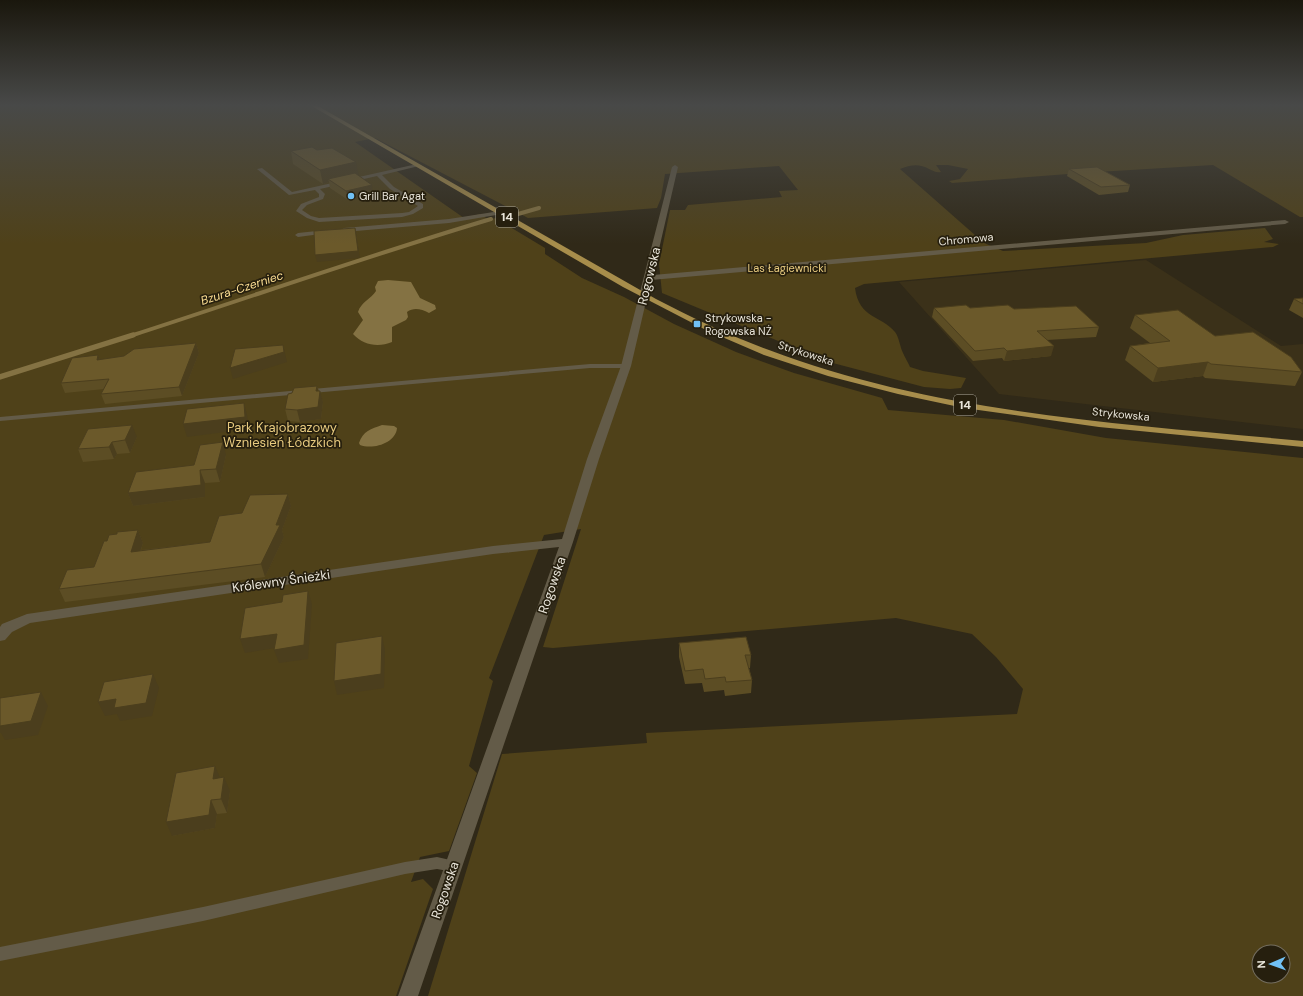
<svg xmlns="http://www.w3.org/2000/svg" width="1303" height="996" font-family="'DM Sans',sans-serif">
  <rect width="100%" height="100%" fill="#302918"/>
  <polygon fill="#3b3119" points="1146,260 1281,346 1303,344 1303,429 999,394 899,282"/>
  <path fill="#4f4119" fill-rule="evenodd" d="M0,105H1303V217H1300L1213,165L1081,173L952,183L949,181L960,179L968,169L948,165H936L941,172C936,173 934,171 929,169C919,163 910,165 900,169L984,243L1003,251L1146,243L1183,235L1265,228L1273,239L1264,242L1279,244L1273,247L864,284L855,288C859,319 881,315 895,332C899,337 900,347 903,353C905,358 908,362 910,367L923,371L966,378L961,388L950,389L924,387L829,362L662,293L659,264L670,210H685L688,205L782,197L779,191L798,190L779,166L665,174L661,198L657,208L528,218L375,138L355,142L464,218L480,214L489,220L495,218L545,248V254L582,278L624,297L674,324L736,352L794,373L882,398L888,410L1004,420L1106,438L1303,458V996H428L502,754L647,743L646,733L1017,714L1023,689L996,657L972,634L896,618L553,648L543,647L581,529L544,535L489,678L493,681L469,766L477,773L449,851L420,857L411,882L423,879L433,889L396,996H0ZM1259,952H1283V976H1259Z"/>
  <g fill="#847243">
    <path d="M388,280L411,282L420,298L435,305L436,309L429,313C421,309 414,307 407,312L408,317L406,320L392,327V342C378,348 363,345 353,334L363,320L358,312C361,302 371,299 376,291L375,287L378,281Z"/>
    <path d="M382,425L394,426L397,428C396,443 373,450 360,445L359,443C363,431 371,429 382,425Z"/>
  </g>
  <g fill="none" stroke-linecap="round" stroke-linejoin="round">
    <g stroke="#847243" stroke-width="4">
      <polyline points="518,214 539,208"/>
      <path d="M130,336C251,297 370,255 491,219"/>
    </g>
    <polyline stroke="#847243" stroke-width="5.5" points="0,377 133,335"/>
    <g fill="#635b48" fill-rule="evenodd">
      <path d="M417,164L419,165V166L382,175L394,187L423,204V208L413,214L402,217L319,222L307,218L296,211L301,204L319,197V194L315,190L289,195L257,169L262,168L292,192ZM377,176L390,189L418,206L409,212L402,213L319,218L311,216L302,210L307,205L323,199L325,194L320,189Z"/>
      <polygon points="500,211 503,213 502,214 449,223 344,232 341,230 344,228 449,219"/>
      <polygon points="326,230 328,231 328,233 298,237 295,235 298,233"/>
      <polygon points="590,364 626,364 630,366 626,368 590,368 0,421 0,417"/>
      <polygon points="437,857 459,862 461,866 459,870 454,872 437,869 405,874 203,921 0,961 0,947 203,907 405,862"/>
    </g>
    <polygon fill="#635b48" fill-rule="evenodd" points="675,165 678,167 653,275 1285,220 1289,222 1285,224 651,280 631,366 599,459 573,542 418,996 398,996 559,547 493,554 30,623 12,632 5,640 0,641 0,627 2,624 27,614 493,546 562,539 587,459 621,366 672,167"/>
    <path fill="#a78d4b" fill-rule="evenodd" d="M310,105H316L656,299C693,318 730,336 769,350C937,414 1126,424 1303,441V447L1099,427L964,408L898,394L828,376L764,355L706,330L623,287Z"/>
  </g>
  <g fill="#5c4d24">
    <polygon points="291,151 359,176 373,194 348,200 330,188 329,182 323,184 293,164"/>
    <polygon points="1069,169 1130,185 1128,192 1099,195 1067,176"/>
    <polygon points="1303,298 1303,318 1289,310 1294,299"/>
    <polygon points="934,308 1014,309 1099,327 1096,337 1047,340 1051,356 1004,361 1002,358 973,361 932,317"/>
    <polygon points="1135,315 1215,336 1302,372 1295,386 1205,378 1203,376 1153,382 1125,360 1130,346 1150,343 1130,328"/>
    <polygon points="196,343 199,353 182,396 105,404 101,394 104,389 65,393 61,383 98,355 100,360 124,356"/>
    <polygon points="317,386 319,391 323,402 321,419 300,422 288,421 285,409 292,393"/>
    <polygon points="88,429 137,437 130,453 117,454 114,459 83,462 78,449"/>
    <polygon points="226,455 220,482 205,483 205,497 133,506 128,493 194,465"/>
    <polygon points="288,494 291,506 282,530 284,537 265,577 65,602 59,589 94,567 107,541 138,530 143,543 141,550 210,542 242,513"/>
    <polygon points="679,643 751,655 750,668 749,668 752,680 751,693 725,696 724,690 704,692 702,683 685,684 679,657"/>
    <polygon points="220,778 230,791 227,813 217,814 215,828 172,836"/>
  </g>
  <g fill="#4b3e1d">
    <polygon points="356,162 359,176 332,182 328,179 329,182 323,184 320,170"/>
    <polygon points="372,185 373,194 348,200 346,191"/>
    <polygon points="355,228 360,258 317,262 315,255"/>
    <polygon points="196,343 199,353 182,396 179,387"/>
    <polygon points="283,345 287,362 233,379 230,368"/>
    <polygon points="1054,346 1051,356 1004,361 1007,351"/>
    <polygon points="98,355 102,364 97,360"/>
    <polygon points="1208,362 1203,376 1153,382 1158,368"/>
    <polygon points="317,386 320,396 320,391 323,402 321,419 300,422 297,410 316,391"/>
    <polygon points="244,403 247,415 249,429 187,437 183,424"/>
    <polygon points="132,425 137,437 130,453 125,440"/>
    <polygon points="112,442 117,454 114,459 109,447"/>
    <polygon points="223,442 226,455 220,482 216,469"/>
    <polygon points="200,470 205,483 205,497 133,506 128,493"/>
    <polygon points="288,494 291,506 282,530 284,537 265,577 261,564"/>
    <polygon points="138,530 143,543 136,564 131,552"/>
    <polygon points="308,591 312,604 308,659 279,663 274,650"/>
    <polygon points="277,634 281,647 245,653 240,639"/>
    <polygon points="382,636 385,650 384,688 337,695 334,681"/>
    <polygon points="153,674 159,688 152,716 120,721 117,714 105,716 98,702 116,699"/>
    <polygon points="41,692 48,706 38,735 5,740 1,733 0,733 0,718"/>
    <polygon points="215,766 221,780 213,779"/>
    <polygon points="224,777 230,791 227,813 221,799"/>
    <polygon points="211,800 217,814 215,828 172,836 166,822"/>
  </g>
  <g fill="#6b592a" stroke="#4b3e1d">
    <polygon points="312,147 317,150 332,148 356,162 320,170 291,151"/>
    <polygon points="1097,167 1130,185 1101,187 1069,169"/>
    <polygon points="355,173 372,185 346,191 328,179"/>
    <polygon points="355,228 358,251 315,255 314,231"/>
    <polygon points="1303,298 1303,304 1294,299"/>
    <polygon points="966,305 970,308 1008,305 1014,309 1076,306 1099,327 1037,331 1054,346 1007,351 1004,348 975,351 934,308"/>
    <polygon points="1178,310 1215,336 1253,332 1291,357 1302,372 1211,364 1208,362 1158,368 1130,346 1170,341 1135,315"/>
    <polygon points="196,343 179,387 101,394 109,379 61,383 72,358 98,355 97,360 124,356 134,349"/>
    <polygon points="283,345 284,352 230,368 235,349"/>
    <polygon points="317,386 316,391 320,391 318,407 297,410 285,409 288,394 292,393 294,388"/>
    <polygon points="244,403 245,417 183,424 187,409"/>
    <polygon points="132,425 125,440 112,442 109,447 78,449 88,429"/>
    <polygon points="223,442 216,469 200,470 201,485 128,493 136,472 194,465 200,445"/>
    <polygon points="288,494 276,525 280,525 261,564 59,589 67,570 94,567 104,541 107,541 109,535 117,534 117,532 138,530 131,552 210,542 219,516 242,513 250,495"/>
    <polygon points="308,591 304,645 274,650 277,634 240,639 245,608 282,602 283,595"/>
    <polygon points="382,636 381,674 334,681 336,643"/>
    <polygon points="746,637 751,655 745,655 752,680 726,682 725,677 705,679 703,669 685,671 679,643"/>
    <polygon points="153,674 146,703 114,708 116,699 98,702 104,682"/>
    <polygon points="41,692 31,721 0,726 0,698"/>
    <polygon points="215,766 213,779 224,777 221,799 211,800 209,815 166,822 176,773"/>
  </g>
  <linearGradient id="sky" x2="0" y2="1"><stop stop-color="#1a170d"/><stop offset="0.43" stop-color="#484948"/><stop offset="1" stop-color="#484948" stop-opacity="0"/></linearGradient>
  <rect width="1303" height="244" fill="url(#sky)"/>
  <g fill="#71c1f5" stroke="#261f0e" stroke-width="1.5">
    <circle cx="351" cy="196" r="4"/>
    <rect x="693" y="320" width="8" height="8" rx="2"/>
  </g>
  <g text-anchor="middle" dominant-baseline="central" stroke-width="3.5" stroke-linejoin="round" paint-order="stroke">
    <g font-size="11" fill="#e9e5da" stroke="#261f0e" text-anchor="start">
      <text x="359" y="196">Grill Bar Agat</text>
      <text x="705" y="318">Strykowska -<tspan x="705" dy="13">Rogowska NŻ</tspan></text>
    </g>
    <g font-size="11" fill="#e9e5da" stroke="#261f0e">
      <text transform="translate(966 239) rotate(-5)">Chromowa</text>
      <text transform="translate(806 353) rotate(18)">Strykowska</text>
      <text transform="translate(1121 414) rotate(6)">Strykowska</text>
    </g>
    <g font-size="11" fill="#e7ca7f" stroke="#261f0e">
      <text x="787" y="268">Las Łagiewnicki</text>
    </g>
    <g fill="#261f0e" stroke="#aeaa9d" stroke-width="1">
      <rect x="496" y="207" width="22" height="20" rx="3"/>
      <rect x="954" y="395" width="22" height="20" rx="3"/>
    </g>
    <g font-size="12" font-weight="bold" fill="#e9e5da">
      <text x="507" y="217">14</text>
      <text x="965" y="405">14</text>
    </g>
    <g font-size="12" font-style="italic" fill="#fbdd92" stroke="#261f0e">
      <text transform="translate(242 288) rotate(-18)">Bzura-Czerniec</text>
    </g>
    <g font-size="13" fill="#e9e5da" stroke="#261f0e">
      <text transform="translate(649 276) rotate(-76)">Rogowska</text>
      <text transform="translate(281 581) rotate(-8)">Królewny Śnieżki</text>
      <text transform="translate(552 585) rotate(-71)">Rogowska</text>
      <text transform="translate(445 890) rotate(-71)">Rogowska</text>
    </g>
    <g font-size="13" fill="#e7ca7f" stroke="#261f0e">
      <text x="282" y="427">Park Krajobrazowy<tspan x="282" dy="15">Wzniesień Łódzkich</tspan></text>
    </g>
  </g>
  <g transform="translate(1271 964) rotate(268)"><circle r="19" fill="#261f0e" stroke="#746e60"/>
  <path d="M0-3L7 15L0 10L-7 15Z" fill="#71c1f5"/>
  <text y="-6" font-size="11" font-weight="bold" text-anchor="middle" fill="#e9e5da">N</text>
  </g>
</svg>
